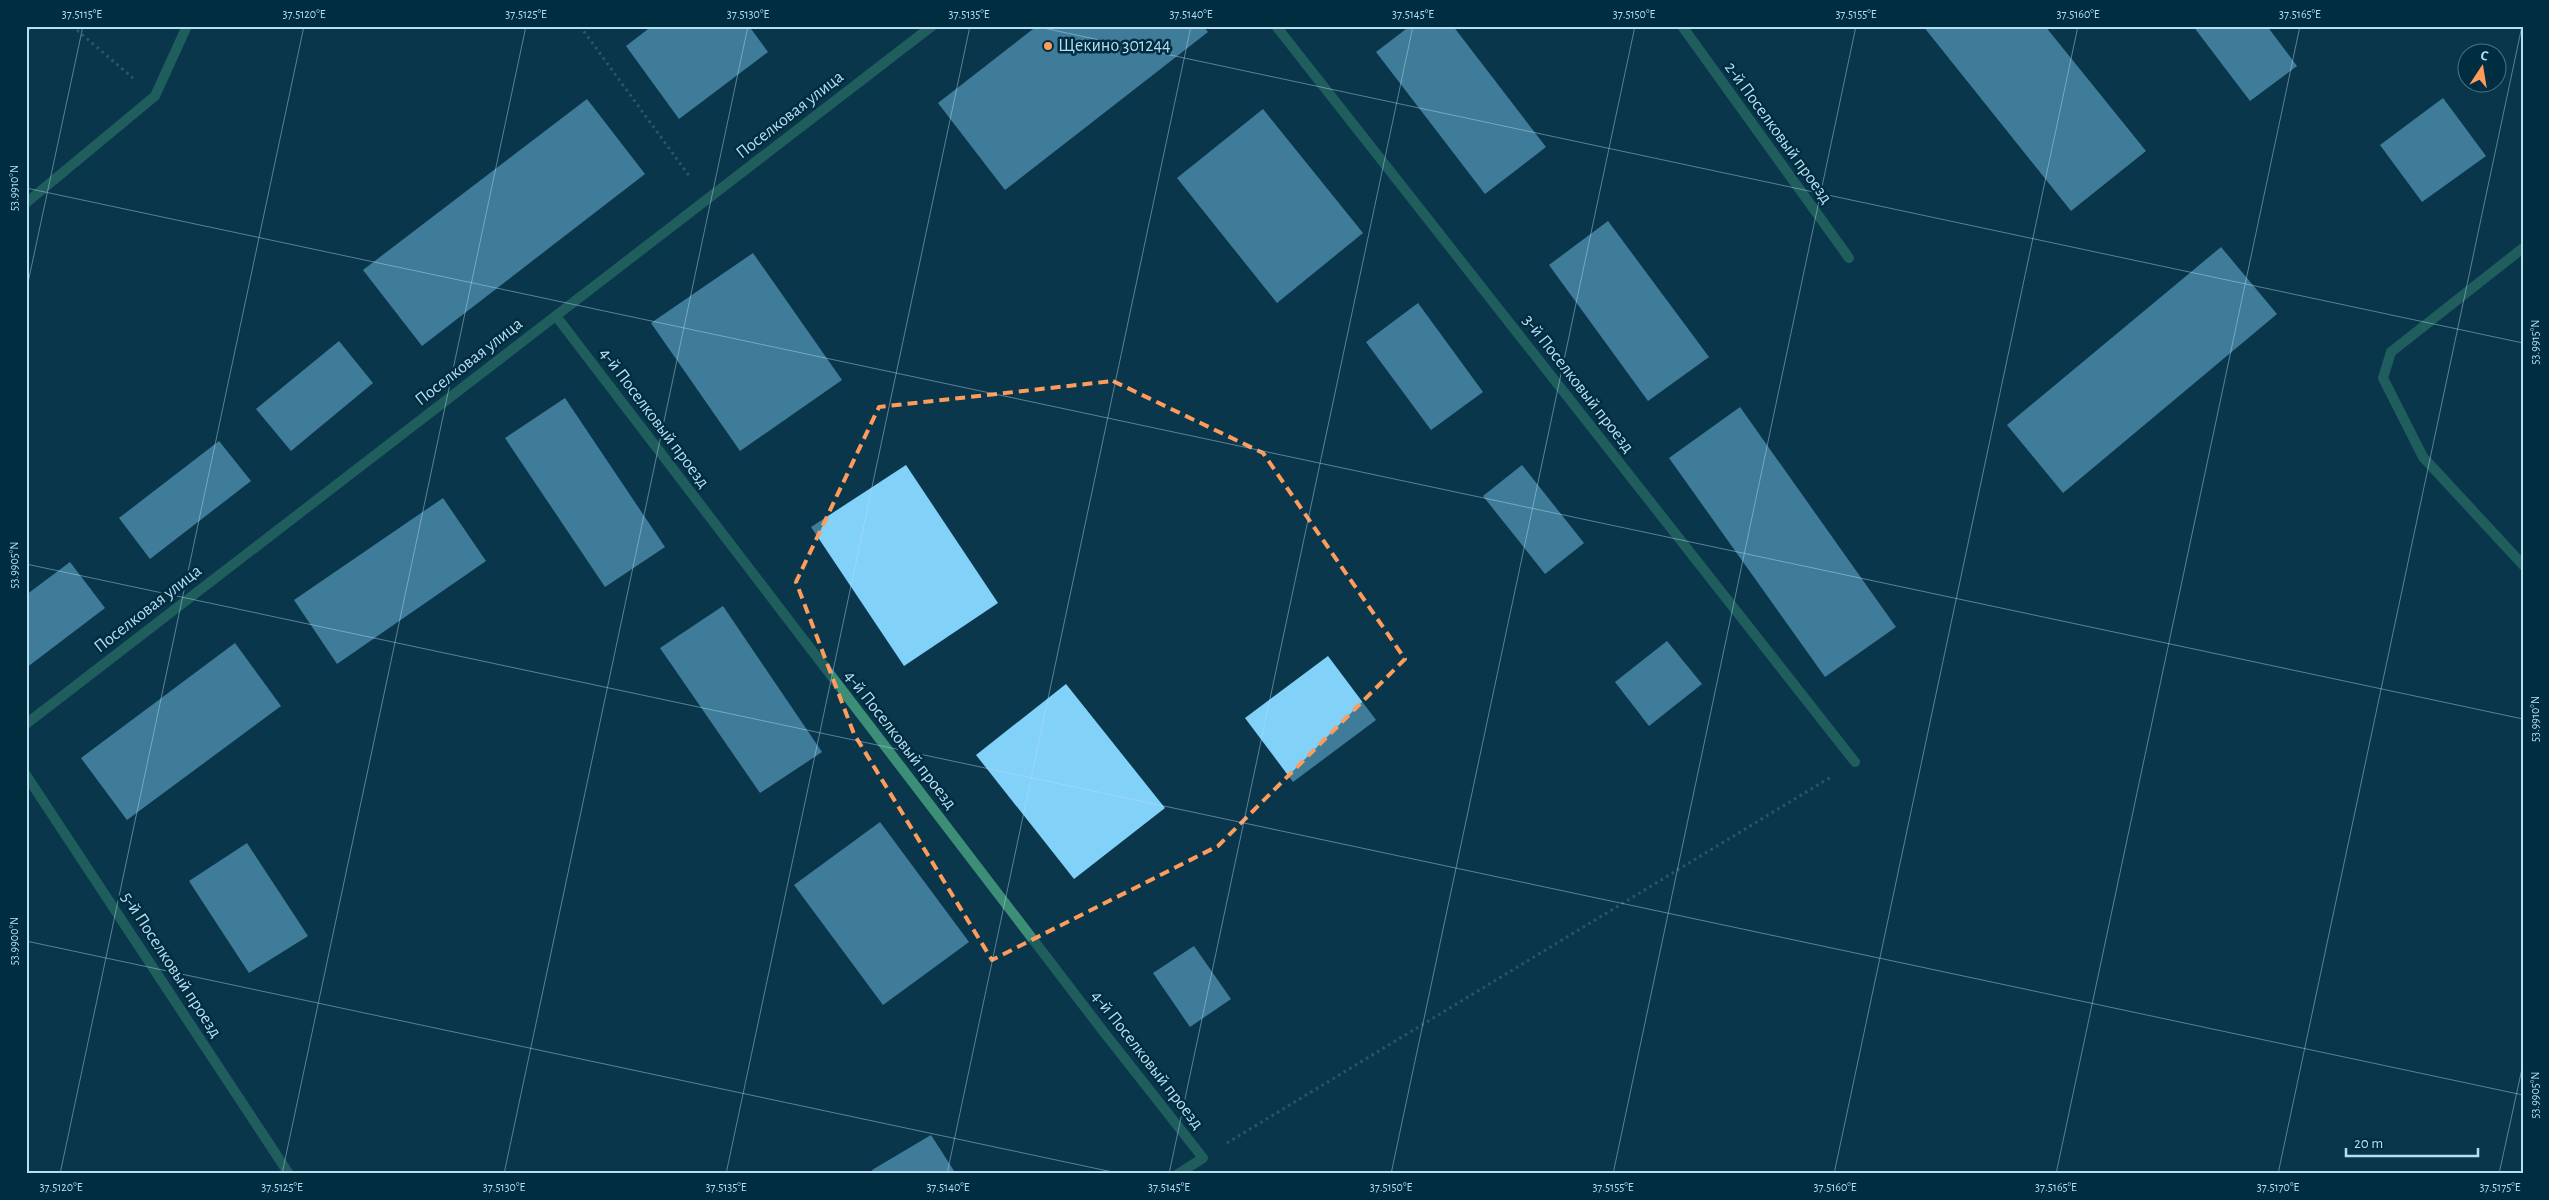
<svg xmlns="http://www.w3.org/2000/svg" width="2549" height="1200" font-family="'Alegreya Sans',sans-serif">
  <rect width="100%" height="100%" fill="#0a374b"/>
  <g fill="#81d1f9">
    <polygon points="26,26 33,26 26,34"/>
    <polygon points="652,26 749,26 768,52 679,119 626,46"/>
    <polygon points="1037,26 1203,26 1208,32 1005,190 938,103"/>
    <polygon points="1410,26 1453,26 1546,147 1485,194 1376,52"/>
    <polygon points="1923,26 2045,26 2146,151 2071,211"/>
    <polygon points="2193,26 2267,26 2297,66 2250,101"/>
    <polygon points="2443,98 2486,156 2422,202 2380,145"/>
    <polygon points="587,99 645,174 422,346 363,270"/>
    <polygon points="1263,109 1363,233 1277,303 1177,178"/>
    <polygon points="1608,221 1709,357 1648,401 1549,265"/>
    <polygon points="2221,247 2277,314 2063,493 2007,425"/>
    <polygon points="753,253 842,380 740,451 651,323"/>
    <polygon points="1418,303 1483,392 1431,430 1366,342"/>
    <polygon points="339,341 373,383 291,451 256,409"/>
    <polygon points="565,398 665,547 605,587 505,438"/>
    <polygon points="1740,407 1896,627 1825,677 1669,458"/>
    <polygon points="219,441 251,481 150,559 119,518"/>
    <polygon points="906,465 998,603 904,666 811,527"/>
    <polygon points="1522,465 1584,543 1545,574 1483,496"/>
    <polygon points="443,498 486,561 337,664 294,600"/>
    <polygon points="70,562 105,608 26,668 26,595"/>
    <polygon points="723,606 822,752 760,793 660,648"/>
    <polygon points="1667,641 1702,684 1649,726 1615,682"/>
    <polygon points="235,643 281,706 127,820 81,758"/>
    <polygon points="1328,656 1376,720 1293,782 1245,718"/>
    <polygon points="1066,684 1165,808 1074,879 976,755"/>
    <polygon points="880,822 969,942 883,1005 794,885"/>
    <polygon points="247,843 308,936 249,973 189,881"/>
    <polygon points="1194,946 1231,999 1190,1027 1153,973"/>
    <polygon points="931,1135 956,1174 874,1174 872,1170"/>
  </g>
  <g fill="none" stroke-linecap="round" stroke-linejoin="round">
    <g stroke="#527c90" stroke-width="3" stroke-dasharray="2.5 4" stroke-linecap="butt">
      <polyline points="72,26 133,78"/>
      <polyline points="580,26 690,177"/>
      <polyline points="1227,1143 1831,777"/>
    </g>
    <polyline stroke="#3c8e76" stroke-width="10" points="2523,248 2391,352 2383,378 2423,457 2523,565"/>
    <g stroke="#3c8e76" stroke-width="10">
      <polyline points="1276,26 1855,762"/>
      <polyline points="1682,26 1849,258"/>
      <polyline points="26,203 155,96 187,26"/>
      <polyline points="556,316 1103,1031 1203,1158 1178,1174"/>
      <polyline points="26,724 932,26"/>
      <polyline points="26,775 289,1174"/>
    </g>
  </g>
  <path d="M0 0H2549V1200H0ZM1113,381L1263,453L1405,659L1218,846L992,960L854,734L796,582L879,407Z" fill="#0a374b" fill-opacity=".55" fill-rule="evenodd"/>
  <path fill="none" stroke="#ff9b5b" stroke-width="4" stroke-dasharray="10 6" stroke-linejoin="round" d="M1113,381L1263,453L1405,659L1218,846L992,960L854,734L796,582L879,407Z"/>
  <path fill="none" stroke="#b9def3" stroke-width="1" stroke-opacity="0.45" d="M1034,26L2523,343M26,188L2523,719M26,292L83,26M26,564L2523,1095M26,941L1122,1174M60,1174L304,26M282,1174L526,26M504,1174L748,26M726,1174L970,26M947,1174L1191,26M1169,1174L1413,26M1391,1174L1635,26M1613,1174L1856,26M1834,1174L2078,26M2056,1174L2300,26M2278,1174L2522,26M2499,1174L2523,1064"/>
  <circle fill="#ff9b5b" stroke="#002d40" stroke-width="2" cx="1048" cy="46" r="5"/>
  <g text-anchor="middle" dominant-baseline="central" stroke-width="5" stroke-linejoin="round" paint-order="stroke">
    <g font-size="18" fill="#b9def3" stroke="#002d40" text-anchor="start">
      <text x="1058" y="46">Щекино 301244</text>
    </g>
    <g font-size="18" fill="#b9def3" stroke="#002d40">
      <text transform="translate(790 115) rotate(-38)">Поселковая улица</text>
      <text transform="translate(1778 133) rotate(54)">2-й Поселковый проезд</text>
      <text transform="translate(469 362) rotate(-38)">Поселковая улица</text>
      <text transform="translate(1578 384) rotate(52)">3-й Поселковый проезд</text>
      <text transform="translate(654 418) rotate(53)">4-й Поселковый проезд</text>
      <text transform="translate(148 609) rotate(-38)">Поселковая улица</text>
      <text transform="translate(900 740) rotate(52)">4-й Поселковый проезд</text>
      <text transform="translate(171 965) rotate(57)">5-й Поселковый проезд</text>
      <text transform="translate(1147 1060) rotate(52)">4-й Поселковый проезд</text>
    </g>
  </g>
  <rect width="2549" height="1200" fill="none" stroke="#002d40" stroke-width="55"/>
  <g transform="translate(2482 68) rotate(12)"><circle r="24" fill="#002d40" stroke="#4a7488"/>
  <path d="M0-4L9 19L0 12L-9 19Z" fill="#ff9b5b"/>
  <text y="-8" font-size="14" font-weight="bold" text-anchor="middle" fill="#b9def3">С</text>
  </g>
  <path d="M2346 1148v8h132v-8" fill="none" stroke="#b9def3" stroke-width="2.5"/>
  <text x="2354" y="1148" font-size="15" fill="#b9def3" stroke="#002d40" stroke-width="4" paint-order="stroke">20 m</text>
  <rect x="28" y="28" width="2494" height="1144" fill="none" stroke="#b9def3" stroke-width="2"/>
  <g font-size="12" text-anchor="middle" fill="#b9def3">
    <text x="82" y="18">37.5115°E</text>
    <text x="304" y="18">37.5120°E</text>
    <text x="526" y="18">37.5125°E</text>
    <text x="748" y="18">37.5130°E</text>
    <text x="969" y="18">37.5135°E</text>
    <text x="1191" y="18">37.5140°E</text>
    <text x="1413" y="18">37.5145°E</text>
    <text x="1634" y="18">37.5150°E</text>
    <text x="1856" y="18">37.5155°E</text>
    <text x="2078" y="18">37.5160°E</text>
    <text x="2300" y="18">37.5165°E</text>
    <text transform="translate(14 188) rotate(-90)" y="4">53.9910°N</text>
    <text transform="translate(2535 342) rotate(-90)" y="4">53.9915°N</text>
    <text transform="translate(14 565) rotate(-90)" y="4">53.9905°N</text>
    <text transform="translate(2535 719) rotate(-90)" y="4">53.9910°N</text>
    <text transform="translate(14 941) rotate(-90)" y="4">53.9900°N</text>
    <text transform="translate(2535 1095) rotate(-90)" y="4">53.9905°N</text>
    <text x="61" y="1191">37.5120°E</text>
    <text x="282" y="1191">37.5125°E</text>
    <text x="504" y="1191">37.5130°E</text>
    <text x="726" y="1191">37.5135°E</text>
    <text x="948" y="1191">37.5140°E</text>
    <text x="1169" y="1191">37.5145°E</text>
    <text x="1391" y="1191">37.5150°E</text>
    <text x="1613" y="1191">37.5155°E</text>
    <text x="1835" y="1191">37.5160°E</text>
    <text x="2056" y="1191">37.5165°E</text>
    <text x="2278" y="1191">37.5170°E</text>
    <text x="2500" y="1191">37.5175°E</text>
  </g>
</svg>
